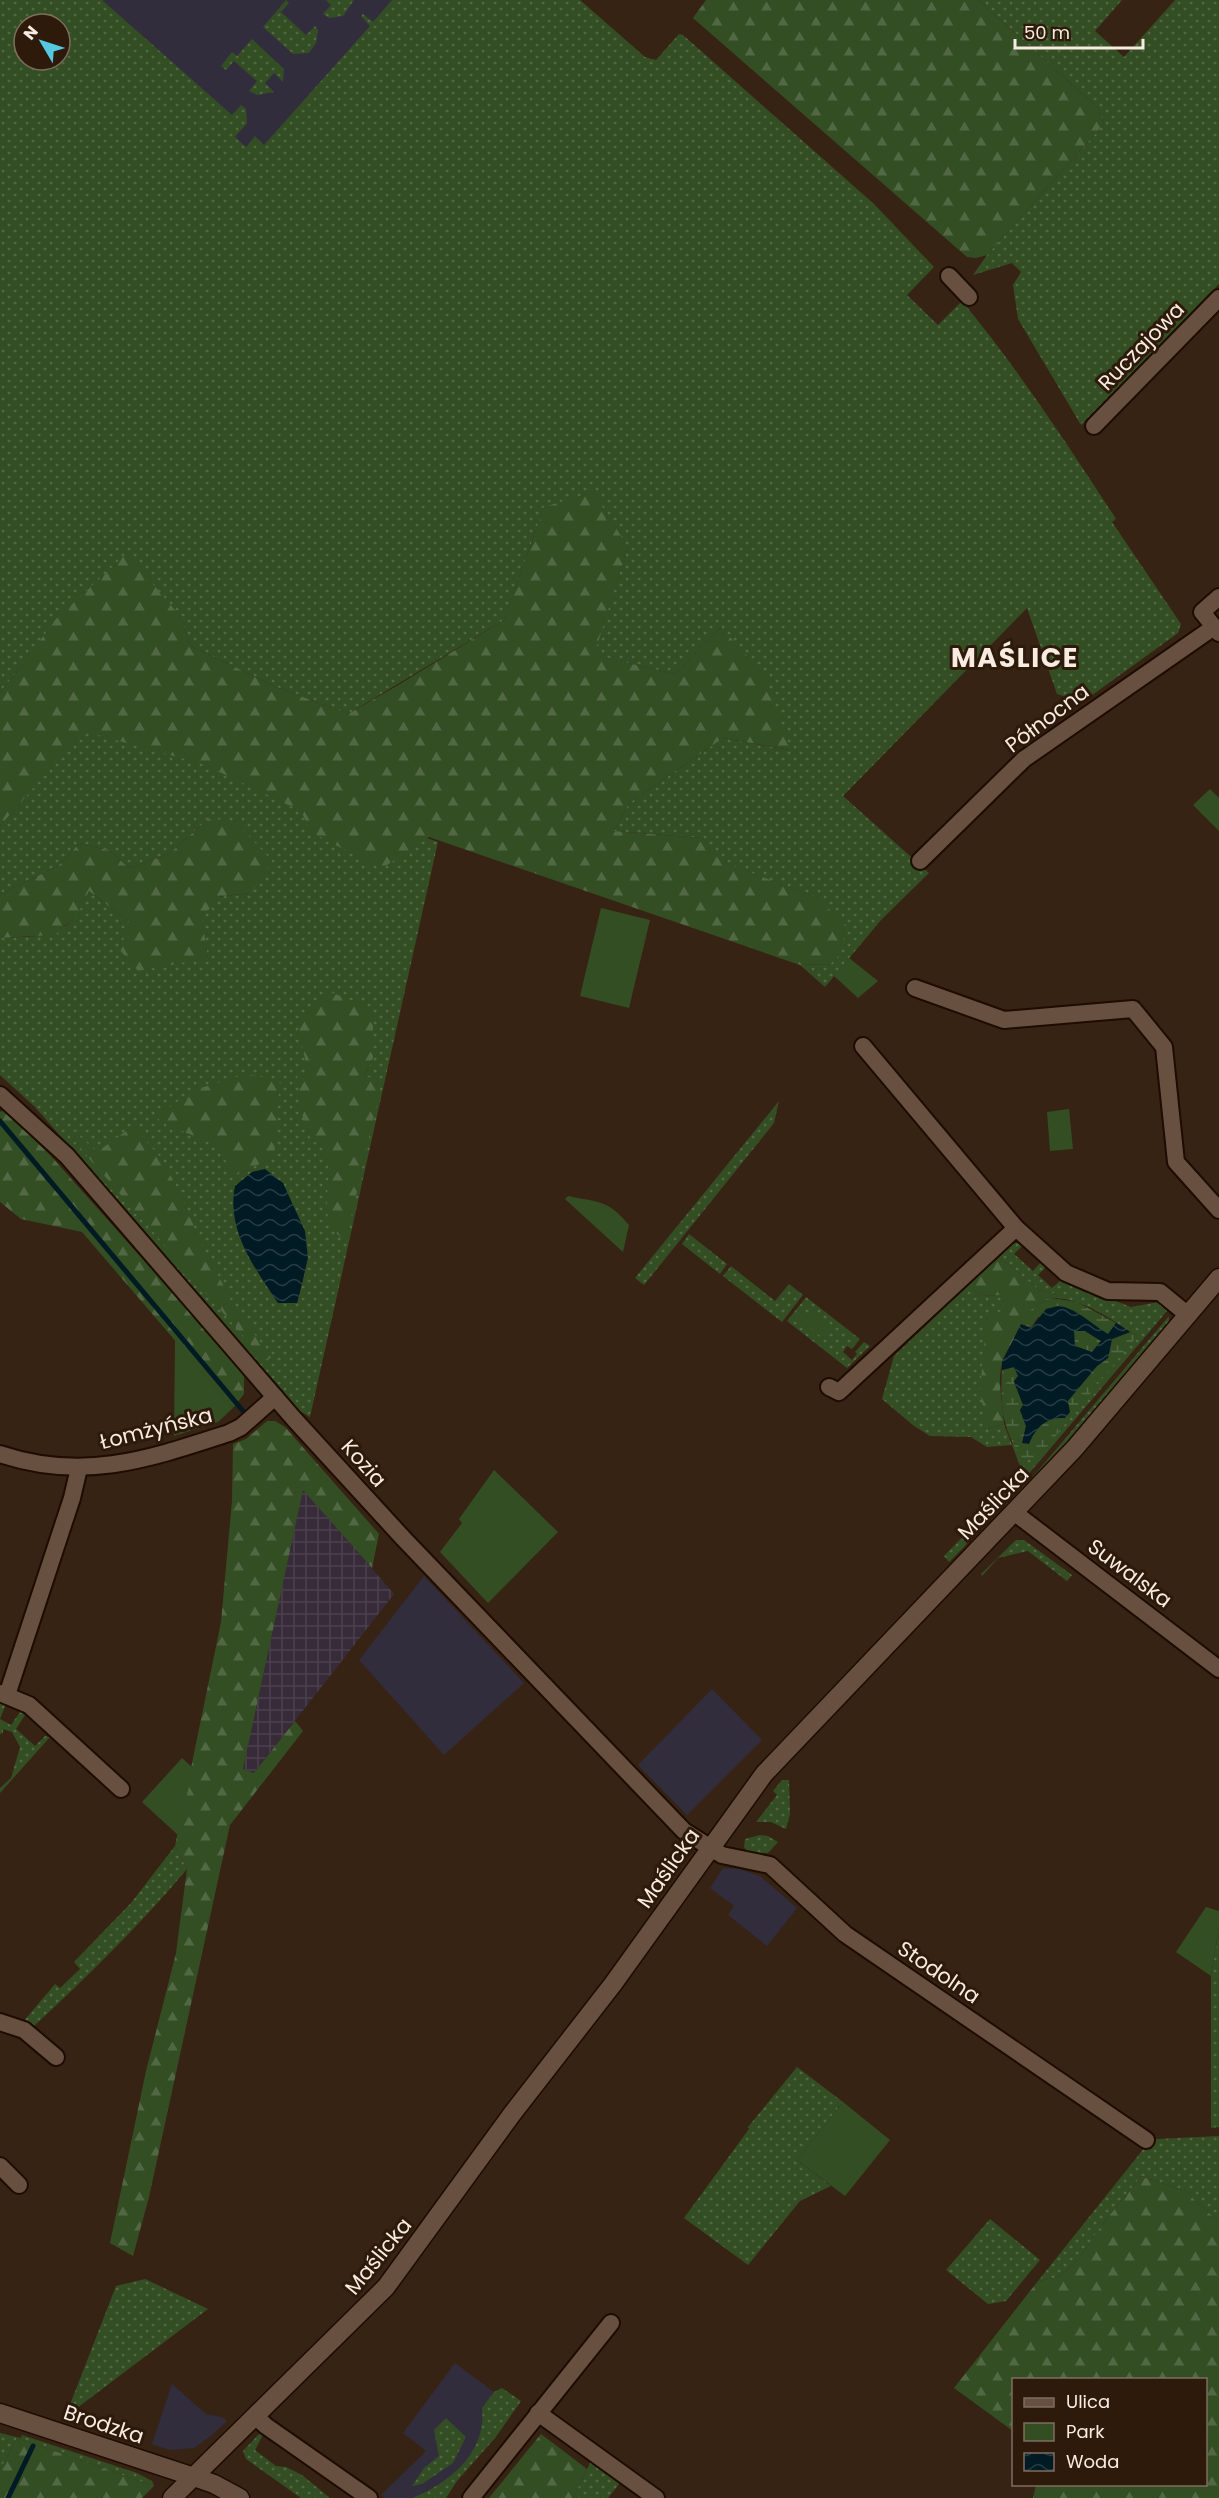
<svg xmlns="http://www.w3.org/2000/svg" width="1219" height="2498" font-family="Poppins,sans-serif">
  <defs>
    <pattern id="industrial-grid" width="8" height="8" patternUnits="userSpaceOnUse" patternTransform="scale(1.5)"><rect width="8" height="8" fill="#372b39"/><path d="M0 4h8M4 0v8" fill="none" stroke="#4b404c"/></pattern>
    <pattern id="grass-dots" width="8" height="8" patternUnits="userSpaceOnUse" patternTransform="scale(1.5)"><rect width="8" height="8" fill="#344e24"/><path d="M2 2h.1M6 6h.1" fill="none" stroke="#526844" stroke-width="1.8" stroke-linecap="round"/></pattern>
    <pattern id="forest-firs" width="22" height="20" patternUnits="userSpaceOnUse" patternTransform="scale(1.5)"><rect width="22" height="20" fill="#344e24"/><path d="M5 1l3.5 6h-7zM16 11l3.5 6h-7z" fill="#526844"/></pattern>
    <pattern id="wetland-marsh" width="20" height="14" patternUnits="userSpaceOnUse" patternTransform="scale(1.5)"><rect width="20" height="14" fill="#344e24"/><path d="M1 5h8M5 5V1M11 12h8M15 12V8" fill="none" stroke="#526844"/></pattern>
    <pattern id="water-waves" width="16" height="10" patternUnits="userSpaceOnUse" patternTransform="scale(1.5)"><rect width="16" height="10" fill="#011b25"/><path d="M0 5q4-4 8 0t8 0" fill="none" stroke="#273c44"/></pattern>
  </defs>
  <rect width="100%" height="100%" fill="#372314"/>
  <g fill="#312d3d">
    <polygon points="78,0 395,0 256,159"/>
    <polygon points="424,1576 524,1683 444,1755 359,1660"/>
    <polygon points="712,1689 762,1740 687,1815 638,1765"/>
    <polygon points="723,1868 739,1869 760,1876 797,1908 767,1946 728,1915 734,1906 710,1888"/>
    <polygon points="455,2363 494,2392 516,2404 441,2498 385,2498 381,2495 426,2451 403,2433"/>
    <polygon points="172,2384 206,2414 222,2417 227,2421 211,2436 194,2448 170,2450 152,2444"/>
  </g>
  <polygon fill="url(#industrial-grid)" points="303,1489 394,1594 254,1773 243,1769"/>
  <g fill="url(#grass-dots)" fill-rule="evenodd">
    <path d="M0,0H102L232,115L241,105L246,109L247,123L235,137L246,147L255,136L264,145L370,26L361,16L363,14L373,22L392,0H580L645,57L656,60L679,34L683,35L874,204L934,267L907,295L938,325L962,301C1019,370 1067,444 1116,519L1112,522L1181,624L1178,633L1077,706L1070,698L1057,694L1027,608L843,796L929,873L881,920L825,987L800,965L835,964L817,898L725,863L702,838L614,831L629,803L723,738L789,750L721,627L675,674L593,655L628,547L544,507L504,620L348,714L274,686L191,646L179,615L22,666L0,692ZM24,24H60V60H24Z"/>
    <polygon points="286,0 289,3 281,12 306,35 315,26 318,30 316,43 309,53 293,54 263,27"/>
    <polygon points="326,0 354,0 343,16 329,18 323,14 331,5"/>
    <polygon points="978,0 1122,0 1095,31 1124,57 1175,0 1219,0 1219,284 1081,425 1018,319 1013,285 1021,272 1012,263 973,275 987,255 1104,124 1098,108"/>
    <polygon points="252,39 284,69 283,82 274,73 265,83 274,92 257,95 249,91 257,81 234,61 226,70 221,66 232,52 237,56"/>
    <path d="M78,716L438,842L310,1417L300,1411L35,1107L0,1075V938C51,935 65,942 89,891L131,923L208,958L201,920L217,897L251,893L209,818L169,854L129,868L109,850L79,844L58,866L0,894V826L82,731ZM328,991L373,1058L361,1082ZM294,1208C312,1246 308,1264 297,1303Z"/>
    <polygon points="779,1101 774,1123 644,1285 635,1278"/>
    <polygon points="689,1234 727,1264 720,1274 682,1244"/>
    <path d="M1018,1243L1023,1245L1014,1254L1033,1271L1041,1262L1046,1267L1038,1275L1052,1288L1061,1280L1131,1307L1159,1302L1167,1311L1032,1470L1001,1501H998L1023,1474L1012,1445L987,1447L971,1437L930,1436L914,1426L882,1399L894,1356L976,1278L973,1289L979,1296L1004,1295L1005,1311L987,1315L985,1341L987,1429L1004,1424L1012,1445L1137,1336C1112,1320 1087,1301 1057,1298V1294L1039,1290L999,1257L1011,1244Z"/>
    <polygon points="731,1266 775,1301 789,1284 803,1295 782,1322 723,1276"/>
    <polygon points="806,1297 860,1339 852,1349 847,1346 843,1352 852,1360 857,1354 855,1352 864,1342 870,1346 847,1368 787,1321"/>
    <polygon points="1169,1316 1169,1322 1166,1327 1068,1443 1005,1508 1004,1507 1036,1473"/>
    <polygon points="987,1512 989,1514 964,1547 949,1562 944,1556"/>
    <polygon points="1016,1540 1024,1540 1072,1575 1067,1581 1028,1551 998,1558 982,1576 981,1574"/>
    <polygon points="0,1702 6,1704 0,1719 11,1725 20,1712 25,1715 16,1729 35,1746 45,1736 50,1737 0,1793 0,1788 11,1778 20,1747 12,1732 3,1729 3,1733 0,1734"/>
    <polygon points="782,1780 789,1780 790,1814 786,1829 771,1822 756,1822 777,1795 773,1791"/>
    <polygon points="760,1835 768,1836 778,1842 768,1853 749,1854 744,1847 745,1839"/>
    <path d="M175,1846L187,1869C140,1925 89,1975 35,2025L23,2022L55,1984L60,1988L80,1969L74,1962L131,1903Z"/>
    <polygon points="1219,1927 1219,2127 1211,2128 1211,1976"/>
    <polygon points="797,2067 843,2102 797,2160 831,2186 800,2201 748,2265 684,2218 749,2129 748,2127"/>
    <polygon points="1219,2136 1219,2222 1185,2191 1141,2176 1101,2226 1078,2260 1059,2277 1038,2281 1149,2142 1157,2139"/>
    <polygon points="990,2219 1040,2260 1006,2301 988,2304 946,2270"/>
    <polygon points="145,2279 208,2309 77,2408 73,2417 66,2415 116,2286"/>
    <path d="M502,2388L521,2401L495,2438L457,2481L446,2498H412C449,2483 487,2453 482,2408L494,2392Z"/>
    <polygon points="446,2418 466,2437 453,2463 422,2484 412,2486 424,2468 439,2456 434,2430"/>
    <polygon points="0,2433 21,2438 22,2435 137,2473 152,2481 154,2486 17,2438 0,2470"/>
    <polygon points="260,2433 263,2435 255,2450 276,2466 286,2467 302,2475 330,2498 301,2498 246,2459 243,2451"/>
    <polygon points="591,2461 620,2483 608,2498 573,2498"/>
  </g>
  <g fill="url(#forest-firs)">
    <polygon points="706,0 978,0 1098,108 1104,124 987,255 976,258 967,257 693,18"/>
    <polygon points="593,492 628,547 594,655 675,674 721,627 765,676 790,750 723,738 629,803 614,831 702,838 726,863 817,898 848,927 835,964 800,965 429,837 381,869 311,832 301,811 203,764 83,731 0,826 0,692 22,666 54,621 127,553 179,615 191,646 274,686 348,714 400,684 504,620 544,507"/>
    <polygon points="209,818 236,822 272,861 251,893 217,897 202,920 208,958 138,971 119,949 131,923 89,891 78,914 55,935 0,938 0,894 58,866 79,844 109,850 129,868 169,854"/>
    <path d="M328,991L373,1009V1058L364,1076L382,1080L346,1240C314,1223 333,1187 327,1159C323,1142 313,1145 308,1134C301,1119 299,1086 296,1069L309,1076L296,1020Z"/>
    <polygon points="246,1074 280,1080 274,1157 232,1177 220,1147 161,1122 157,1117 191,1091"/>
    <polygon points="4,1110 50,1155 244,1373 244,1394 233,1408 82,1232 21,1219 0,1202 0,1112"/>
    <polygon points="133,1126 161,1158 182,1197 199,1239 231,1300 271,1358 264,1360 258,1353 69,1135 74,1131 97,1152"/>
    <path d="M999,1257L1039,1290L1057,1294V1298C1033,1298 1022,1323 1013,1341C1009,1348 1004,1355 1002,1363C997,1382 1003,1404 1004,1424L987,1429L980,1391L987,1314L1004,1311V1295L979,1296L973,1289L976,1278Z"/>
    <polygon points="267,1421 275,1421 285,1427 379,1534 372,1568 303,1490 243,1769 254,1773 295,1721 303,1731 230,1825 149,2197 133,2256 110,2243 146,2071 176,1953 187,1869 175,1846 221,1622 232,1501 233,1444 246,1439"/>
    <polygon points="1141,2176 1185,2191 1219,2222 1219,2498 1033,2498 1036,2485 1206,2484 1206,2380 1014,2380 1013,2431 954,2388 1038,2281 1059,2277 1078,2260 1101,2226"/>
    <polygon points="541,2434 587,2469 573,2498 489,2498"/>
    <polygon points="17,2438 154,2486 142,2498 0,2498 0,2470"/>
  </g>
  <g fill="url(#wetland-marsh)">
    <path d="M1051,1298L1077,1302L1116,1323L1108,1335L1094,1326L1038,1317L1031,1328L1021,1324C1027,1312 1038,1301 1051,1298Z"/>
    <polygon points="1074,1331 1085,1331 1101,1341 1092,1352 1074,1346"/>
    <path d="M1130,1332L1137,1336L1036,1460L1023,1459C1002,1432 1000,1403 1002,1370L1014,1367L1018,1376L1014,1382L1023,1405L1020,1410L1026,1426L1022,1443L1036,1428L1054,1417L1097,1366L1108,1358L1112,1339Z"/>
  </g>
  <g fill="#344e24">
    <polygon points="1210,789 1219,798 1219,831 1193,805"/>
    <polygon points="601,908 650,920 629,1008 580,996"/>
    <polygon points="849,958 878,981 858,998 834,976"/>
    <polygon points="1069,1109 1073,1149 1050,1151 1047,1112"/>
    <path d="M568,1196C600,1203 607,1199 629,1225L623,1252L565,1199Z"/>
    <polygon points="799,1311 809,1315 812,1311 831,1330 824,1339 795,1316"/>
    <polygon points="175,1340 233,1408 218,1422 174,1436"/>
    <polygon points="494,1470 558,1532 488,1603 440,1552 462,1523 459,1519"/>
    <polygon points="182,1758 193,1768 178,1835 142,1802"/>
    <polygon points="1206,1907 1219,1911 1219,1927 1211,1976 1176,1952"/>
    <polygon points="843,2102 890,2140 845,2196 797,2160"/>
  </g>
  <g fill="url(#water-waves)" fill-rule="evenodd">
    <path d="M265,1169L283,1183L305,1231L308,1258L297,1303H278C255,1268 226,1231 235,1186L252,1172Z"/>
    <path d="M1058,1306C1075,1307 1093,1325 1108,1334L1116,1323L1130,1332L1112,1339L1108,1358L1097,1366L1068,1401L1070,1412L1065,1418C1045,1417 1036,1428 1029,1444L1022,1443L1026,1426L1020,1410L1023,1405L1014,1381L1018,1376L1014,1367L1002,1370V1362L1021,1324L1031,1328L1046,1309ZM1074,1331H1085L1101,1341L1092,1352L1075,1346Z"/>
  </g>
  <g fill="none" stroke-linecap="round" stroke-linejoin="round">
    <g stroke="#011b25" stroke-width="5">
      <polyline points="0,1121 243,1411"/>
      <polyline points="8,2498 33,2446"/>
    </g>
    <defs>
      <g id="minor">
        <polyline points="949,276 969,297"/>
        <polyline points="1094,426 1219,298"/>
        <polyline points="1219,597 1202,612 1219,633"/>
        <polyline points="920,861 1024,759 1214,627"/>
        <polyline points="915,988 1004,1020 1133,1009 1164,1047 1176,1162 1219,1210"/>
        <polyline points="863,1046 1016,1228 1066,1273 1108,1291 1160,1292 1188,1315"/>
        <polyline points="0,1095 67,1156 294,1419 403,1538 684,1831 722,1855 770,1865 845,1934 1146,2140"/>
        <polyline points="829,1387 839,1392 1016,1228"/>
        <path d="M0,1454C84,1482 149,1459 229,1433L241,1427L275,1397"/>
        <polyline points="1015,1513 1219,1669"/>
        <polyline points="0,1693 29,1705 121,1789"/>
        <polyline points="7,1695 72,1498 79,1468"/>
        <polyline points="0,2022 24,2030 56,2057"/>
        <polyline points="0,2166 19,2185"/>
        <polyline points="538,2413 656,2498"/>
        <polyline points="256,2417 266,2426 369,2498"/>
        <polyline points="471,2498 611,2323"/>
      </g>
      <g id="tertiary">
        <polyline points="0,2413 194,2477 214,2484 240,2498"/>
        <polyline points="172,2498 386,2287 512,2114 613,1984 764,1774 1075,1448 1219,1278"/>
      </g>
    </defs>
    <use href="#minor" stroke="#1e0c01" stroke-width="20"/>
    <use href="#tertiary" stroke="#1e0c01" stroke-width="21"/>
    <use href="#minor" stroke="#675040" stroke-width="16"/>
    <use href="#tertiary" stroke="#675040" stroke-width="18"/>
  </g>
  <g text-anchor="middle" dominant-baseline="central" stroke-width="6" stroke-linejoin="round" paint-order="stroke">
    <g font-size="21" fill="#f8ebe1" stroke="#2d1a0a">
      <text transform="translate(1141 346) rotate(-46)">Ruczajowa</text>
      <text transform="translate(1047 718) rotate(-37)">Północna</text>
      <text transform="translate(156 1428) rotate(-14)">Łomżyńska</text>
      <text transform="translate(364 1463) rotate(48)">Kozia</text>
      <text transform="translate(993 1503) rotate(-46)">Maślicka</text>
      <text transform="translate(1130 1573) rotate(37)">Suwalska</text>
      <text transform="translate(668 1868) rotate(-55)">Maślicka</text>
      <text transform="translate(939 1972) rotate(34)">Stodolna</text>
      <text transform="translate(378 2256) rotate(-51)">Maślicka</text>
      <text transform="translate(104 2424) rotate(18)">Brodzka</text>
    </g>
    <g font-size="27" font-weight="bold" letter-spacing="1.5" fill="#f8ebe1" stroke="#2d1a0a">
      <text x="1015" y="657">MAŚLICE</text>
    </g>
  </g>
  <rect x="1012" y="2378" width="195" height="108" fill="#2d1a0a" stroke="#7e6e60" stroke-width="1.5"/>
  <rect x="1024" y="2398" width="30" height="9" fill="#675040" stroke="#7e6e60" stroke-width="1.5"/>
  <text x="1066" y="2408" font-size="18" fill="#f8ebe1">Ulica</text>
  <rect x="1024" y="2423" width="30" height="18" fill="#344e24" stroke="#7e6e60" stroke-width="1.5"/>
  <text x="1066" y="2438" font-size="18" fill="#f8ebe1">Park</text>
  <rect x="1024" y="2453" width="30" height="18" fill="url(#water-waves)" stroke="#7e6e60" stroke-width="1.5"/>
  <text x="1066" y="2468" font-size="18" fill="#f8ebe1">Woda</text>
  <g transform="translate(42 42) rotate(309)"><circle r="28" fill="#2d1a0a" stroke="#7e6e60" stroke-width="1.5"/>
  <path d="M0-4.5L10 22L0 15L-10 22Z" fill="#56c9e1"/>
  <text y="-9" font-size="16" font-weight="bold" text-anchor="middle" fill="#f8ebe1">N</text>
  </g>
  <path d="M1015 39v9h128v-9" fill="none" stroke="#f8ebe1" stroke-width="3"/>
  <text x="1024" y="39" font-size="18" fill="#f8ebe1" stroke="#2d1a0a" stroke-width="4.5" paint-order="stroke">50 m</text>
</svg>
